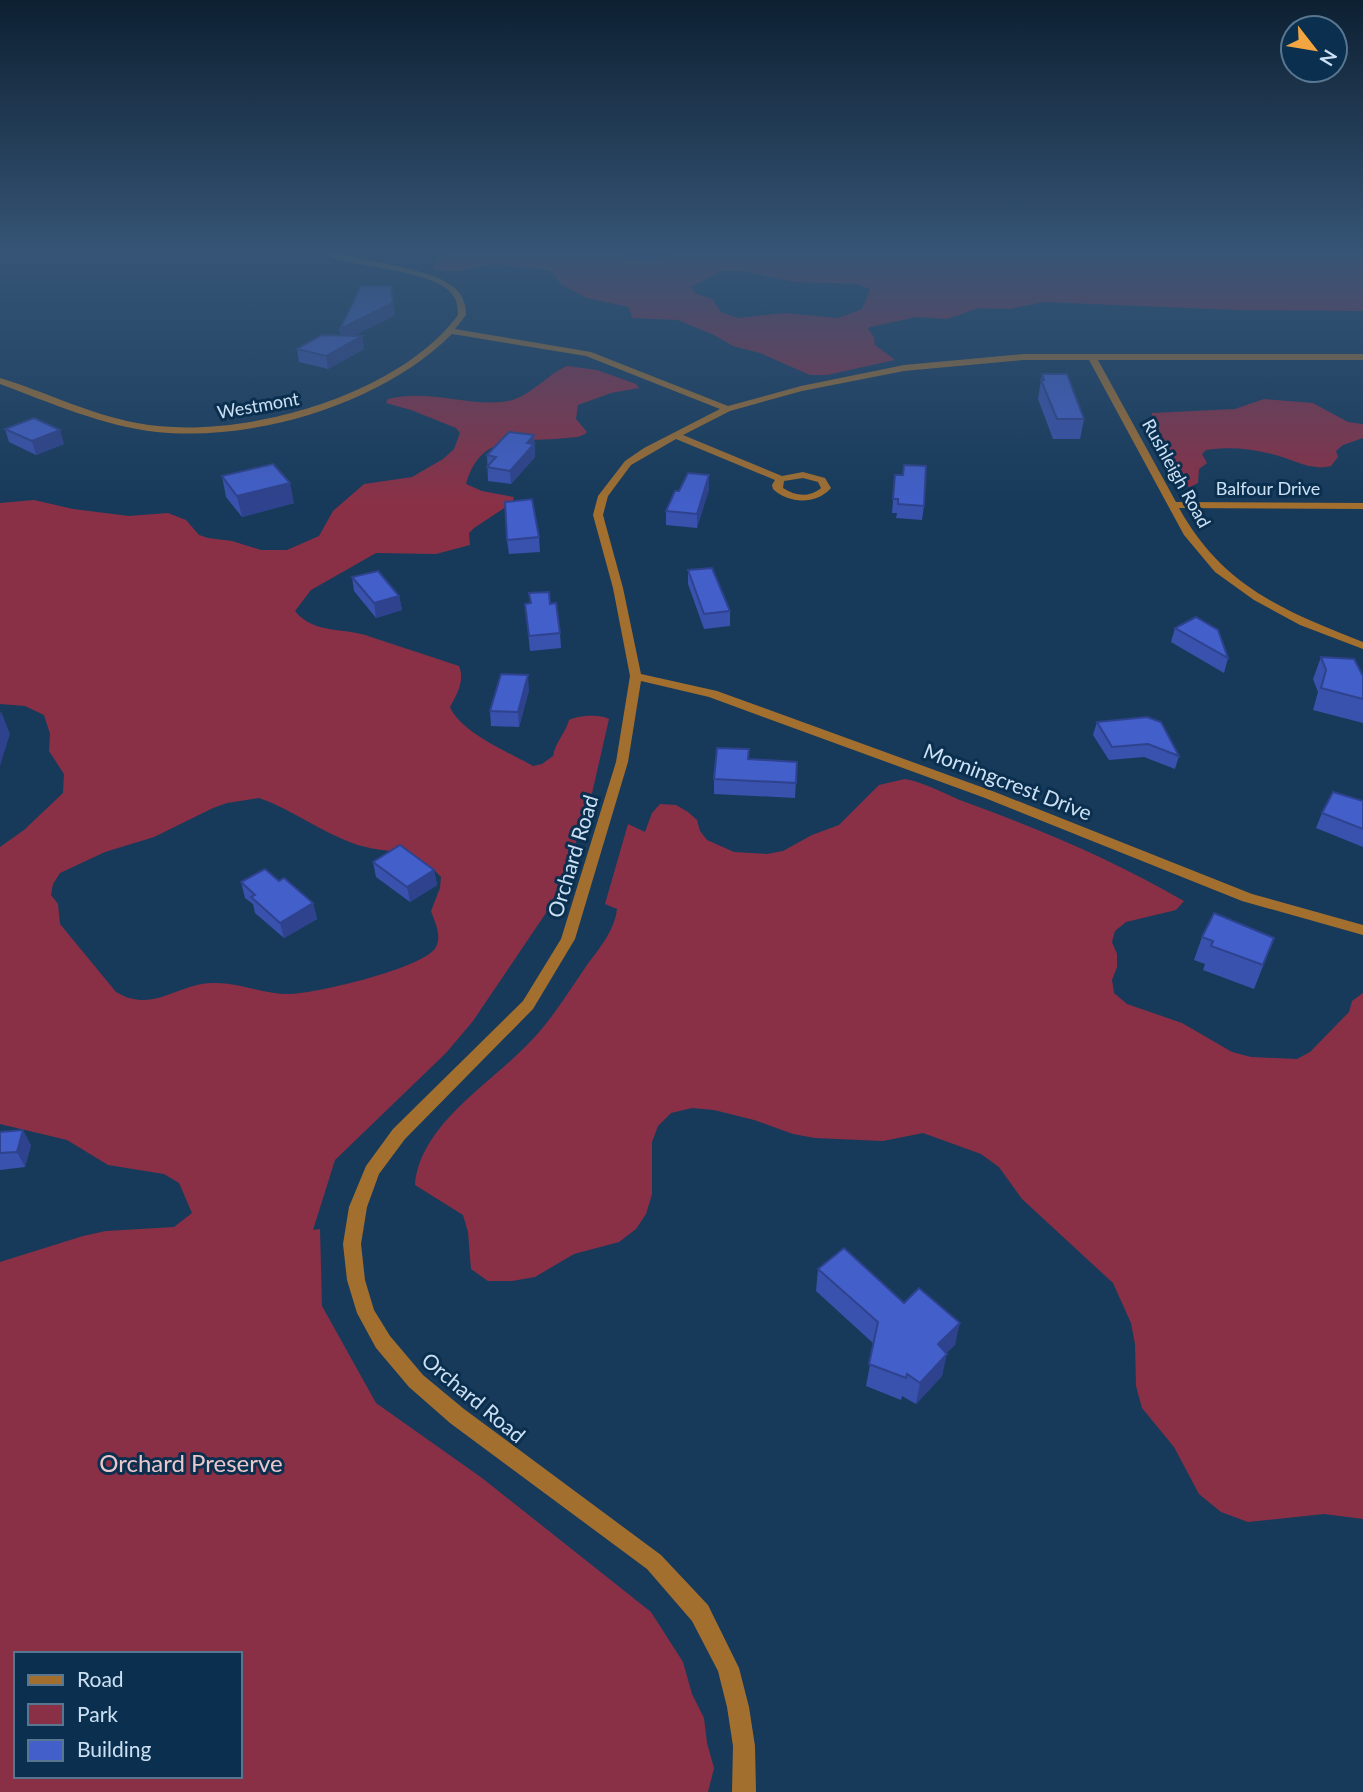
<svg xmlns="http://www.w3.org/2000/svg" width="1363" height="1792" font-family="Lato,sans-serif">
  <rect width="100%" height="100%" fill="#173a5a"/>
  <g fill="#8a3046" fill-rule="evenodd">
    <path d="M446,254H621C635,264 656,262 671,254H1363V311L1237,310L1044,302L1009,309L979,308L947,319L917,317L870,327L868,329L874,337L875,345L895,360L827,375H810L760,353L733,346L714,335L678,320L632,318L629,307L587,298L561,284L552,272L545,270L494,264L461,271L434,270L433,264ZM724,270L742,271L795,282L856,284L870,289L862,309L838,318L785,313L738,318L721,312L712,299L695,293L691,287Z"/>
    <path d="M567,366L597,370L636,384L639,388L611,393L578,405L576,419L587,432C581,438 574,437 566,438C522,443 481,430 466,484L482,491L514,497L512,503L474,528L469,533L470,545L436,554L376,553L311,590L295,611C314,635 346,627 371,637C400,647 430,656 459,666C465,681 457,694 450,707C460,732 510,753 533,766L542,764L553,756C556,741 565,734 569,720C579,715 600,714 609,719L587,815L550,907L473,1021L446,1053L335,1160L313,1230L320,1229L322,1306L376,1403L482,1478L651,1612L683,1662L692,1694L704,1718L707,1743L714,1768L708,1792H0V1262L83,1236L106,1231L174,1227L192,1213L179,1183L164,1174L108,1165L67,1140L0,1124V847L24,830L63,793L64,774L49,751L50,734L44,715L25,706L0,704V503L34,500L73,509L129,516L168,513L186,520L199,535L208,538L232,541L261,550H287L319,536L333,511L364,484L412,477L443,459L454,449L460,433L456,428L411,410L386,403L388,399C426,389 463,405 501,402C529,400 544,376 567,366ZM259,798C291,809 320,831 352,843C388,856 411,844 441,877L440,888L431,911C435,923 442,935 436,947C425,968 317,993 291,994C265,995 239,982 212,983C176,984 153,1014 116,992L60,924L58,904L51,895L53,884L60,873L105,852L154,837L213,808L227,803ZM16,1654H240V1776H16Z"/>
    <path d="M1264,399L1313,403L1348,422L1363,424V438L1343,445L1336,451L1338,457L1331,466C1310,472 1289,457 1267,453C1248,448 1226,447 1206,450L1202,454L1207,463L1199,469L1198,483L1190,487L1184,485L1152,422V413L1235,409Z"/>
    <path d="M905,779C927,783 944,794 965,802C1040,829 1115,861 1184,901L1176,910L1126,922L1115,931L1112,942L1117,954V967L1112,980L1114,993L1127,1004L1182,1023L1232,1052L1251,1057L1297,1059L1310,1052L1349,1012L1352,1001L1363,993V1519L1324,1514L1248,1522L1221,1512L1199,1494L1174,1447L1142,1408L1136,1386L1135,1344L1131,1323L1113,1283L1022,1199L999,1167L981,1154L923,1133L883,1141L815,1138L793,1134L754,1120L714,1110L692,1108L671,1113L658,1126L652,1142V1194L646,1214L636,1229L619,1242L574,1254L535,1277L512,1281H488L471,1269L468,1232L463,1215L415,1185C420,1127 484,1088 522,1050C548,1026 567,994 587,965C599,949 615,930 617,909L605,904L628,824L645,832L652,813L660,804L676,805L688,812L697,820L700,831L707,840L734,852L767,854L783,851L812,835L839,825L879,785Z"/>
  </g>
  <g fill="none" stroke-linecap="round" stroke-linejoin="round">
    <path fill="#a36f2f" fill-rule="evenodd" d="M324,254H339C367,261 431,269 452,286C462,293 466,303 466,315L455,329L591,352L728,406L801,386L904,365L1023,354H1363V360H1098L1176,502L1363,503V509L1179,508C1222,586 1284,611 1363,642V649L1300,625L1254,600L1215,572L1184,535L1089,360H1023L904,371L802,391L730,411L683,435L782,476L803,472L825,478L831,488C816,505 789,504 773,489L772,485L775,480L676,439L631,465L608,496L603,515L623,588L641,674L717,691L995,792L1252,894L1363,925V935L1242,901L985,798L709,697L641,681L628,762L575,939L533,1009L405,1139L379,1174L367,1207L361,1244L365,1280L374,1310L390,1336L423,1375L464,1409L661,1555L708,1605L739,1668L749,1707L755,1746L756,1792H732L733,1746L727,1707L718,1671L692,1621L647,1569L450,1423L409,1387L376,1348L357,1313L347,1280L343,1244L349,1207L366,1166L393,1129L523,1001L561,939L616,762L630,676L613,588L593,515L598,496L625,461L644,448L720,409L586,356L452,334C382,404 254,442 157,432C103,426 51,403 0,384V378C46,392 89,414 137,423C235,442 397,398 458,315C458,308 457,300 452,294C433,269 354,268 324,254ZM803,478L818,482L821,488C809,498 795,496 783,488L784,481Z"/>
  </g>
  <g fill="#3952ae">
    <polygon points="395,315 353,336 362,336 364,349 328,369 299,362 297,349 341,336 340,329"/>
    <polygon points="1042,374 1084,419 1080,439 1053,439 1038,399"/>
    <polygon points="5,429 64,444 36,455 9,442"/>
    <polygon points="534,435 535,457 511,484 488,481 487,455"/>
    <polygon points="904,465 924,506 922,520 896,518 897,513 892,513 895,475 903,475"/>
    <polygon points="709,475 709,489 697,528 666,525 666,511"/>
    <polygon points="222,476 294,503 242,517 226,497"/>
    <polygon points="539,537 540,552 509,554 507,540"/>
    <polygon points="688,570 730,611 730,626 704,629 688,584"/>
    <polygon points="352,577 399,596 402,610 376,618 354,591"/>
    <polygon points="525,604 550,604 560,633 561,648 530,651"/>
    <polygon points="1175,628 1228,658 1224,673 1171,642"/>
    <polygon points="1321,657 1363,676 1363,723 1313,710 1318,692 1313,679"/>
    <polygon points="529,690 519,727 491,726 490,711"/>
    <polygon points="1097,722 1179,756 1175,769 1144,757 1109,760 1093,735"/>
    <polygon points="749,759 797,762 795,798 714,794 714,779"/>
    <polygon points="1363,801 1363,847 1316,828 1322,813"/>
    <polygon points="373,862 434,870 437,885 410,902 376,877"/>
    <polygon points="279,881 313,903 317,919 284,938 255,913 253,904 245,898 241,882"/>
    <polygon points="1202,937 1274,938 1254,989 1203,970 1205,964 1194,960"/>
    <polygon points="0,1132 31,1145 25,1167 0,1170"/>
    <polygon points="818,1269 904,1303 955,1345 946,1353 942,1376 916,1404 902,1396 901,1400 866,1386 874,1344 816,1291"/>
  </g>
  <g fill="#2e428d">
    <polygon points="391,286 395,315 342,342 340,329"/>
    <polygon points="362,336 364,349 328,369 326,356"/>
    <polygon points="60,430 64,444 36,455 32,441"/>
    <polygon points="534,435 535,457 511,484 510,471 527,443"/>
    <polygon points="709,475 709,489 697,528 697,514"/>
    <polygon points="290,483 294,503 242,517 237,496"/>
    <polygon points="399,596 402,610 376,618 374,603"/>
    <polygon points="528,675 529,690 519,727 518,712"/>
    <polygon points="1,711 10,734 0,766 0,715"/>
    <polygon points="434,870 437,885 410,902 407,887"/>
    <polygon points="313,903 317,919 284,938 280,923"/>
    <polygon points="23,1130 31,1145 25,1167 17,1152"/>
    <polygon points="960,1323 955,1345 933,1366 938,1344"/>
    <polygon points="947,1354 942,1376 916,1404 920,1383"/>
  </g>
  <g fill="#425fca" stroke="#2e428d" stroke-width="2">
    <polygon points="361,286 391,286 393,303 340,329"/>
    <polygon points="322,335 362,336 326,356 297,349"/>
    <polygon points="1042,374 1067,374 1084,419 1057,419 1041,380 1044,380"/>
    <polygon points="34,418 60,430 32,441 5,429"/>
    <polygon points="509,432 534,435 527,443 534,444 510,471 487,467 496,457 487,455"/>
    <polygon points="273,464 290,483 237,496 222,476"/>
    <polygon points="904,465 926,466 924,506 898,504 898,499 893,499 895,475 903,475"/>
    <polygon points="688,473 709,475 697,514 666,511 675,491 679,491"/>
    <polygon points="532,499 539,537 507,540 505,502"/>
    <polygon points="712,568 730,611 704,614 688,570"/>
    <polygon points="378,571 399,596 374,603 352,577"/>
    <polygon points="549,592 550,604 556,603 560,633 529,636 525,604 531,603 529,593"/>
    <polygon points="1196,617 1218,630 1228,658 1175,628"/>
    <polygon points="1321,657 1354,659 1363,676 1363,699 1321,688 1326,670"/>
    <polygon points="501,674 528,675 518,712 490,711"/>
    <polygon points="1147,717 1161,722 1179,756 1148,744 1112,747 1097,722"/>
    <polygon points="717,748 749,749 748,759 797,762 796,783 714,779"/>
    <polygon points="1333,792 1363,801 1363,829 1322,813"/>
    <polygon points="400,845 434,870 407,887 373,862"/>
    <polygon points="265,869 279,881 284,878 313,903 280,923 251,897 255,895 241,882"/>
    <polygon points="1214,913 1274,938 1263,965 1211,946 1213,941 1202,937"/>
    <polygon points="23,1130 17,1152 0,1153 0,1132"/>
    <polygon points="844,1248 904,1303 919,1288 960,1323 938,1344 947,1354 920,1383 907,1374 906,1378 869,1364 878,1322 818,1269"/>
  </g>
  <linearGradient id="sky" x2="0" y2="1"><stop stop-color="#0d2032"/><stop offset="0.5" stop-color="#365576"/><stop offset="1" stop-color="#365576" stop-opacity="0"/></linearGradient>
  <rect width="1363" height="505" fill="url(#sky)"/>
  <g text-anchor="middle" dominant-baseline="central" stroke-width="6" stroke-linejoin="round" paint-order="stroke">
    <g font-size="18" fill="#cce0f4" stroke="#0b2f4e">
      <text transform="translate(258 405) rotate(-10)">Westmont</text>
      <text transform="translate(1177 473) rotate(61)">Rushleigh Road</text>
      <text x="1268" y="488">Balfour Drive</text>
    </g>
    <g font-size="21" fill="#cce0f4" stroke="#0b2f4e">
      <text transform="translate(1008 781) rotate(21)">Morningcrest Drive</text>
      <text transform="translate(572 856) rotate(-73)">Orchard Road</text>
      <text transform="translate(474 1397) rotate(40)">Orchard Road</text>
    </g>
    <g font-size="24" fill="#e9c7cb" stroke="#0b2f4e">
      <text x="191" y="1462">Orchard Preserve</text>
    </g>
  </g>
  <rect x="14" y="1652" width="228" height="126" fill="#0b2f4e" stroke="#587690" stroke-width="2"/>
  <rect x="28" y="1675" width="35" height="10" fill="#a36f2f" stroke="#587690" stroke-width="2"/>
  <text x="77" y="1687" font-size="21" fill="#cce0f4">Road</text>
  <rect x="28" y="1704" width="35" height="21" fill="#8a3046" stroke="#587690" stroke-width="2"/>
  <text x="77" y="1722" font-size="21" fill="#cce0f4">Park</text>
  <rect x="28" y="1740" width="35" height="21" fill="#425fca" stroke="#587690" stroke-width="2"/>
  <text x="77" y="1757" font-size="21" fill="#cce0f4">Building</text>
  <g transform="translate(1314 49) rotate(121)"><circle r="33" fill="#0b2f4e" stroke="#587690" stroke-width="2"/>
  <path d="M0-5L12 26L0 18L-12 26Z" fill="#f3a542"/>
  <text y="-10" font-size="19" font-weight="bold" text-anchor="middle" fill="#cce0f4">N</text>
  </g>
</svg>
